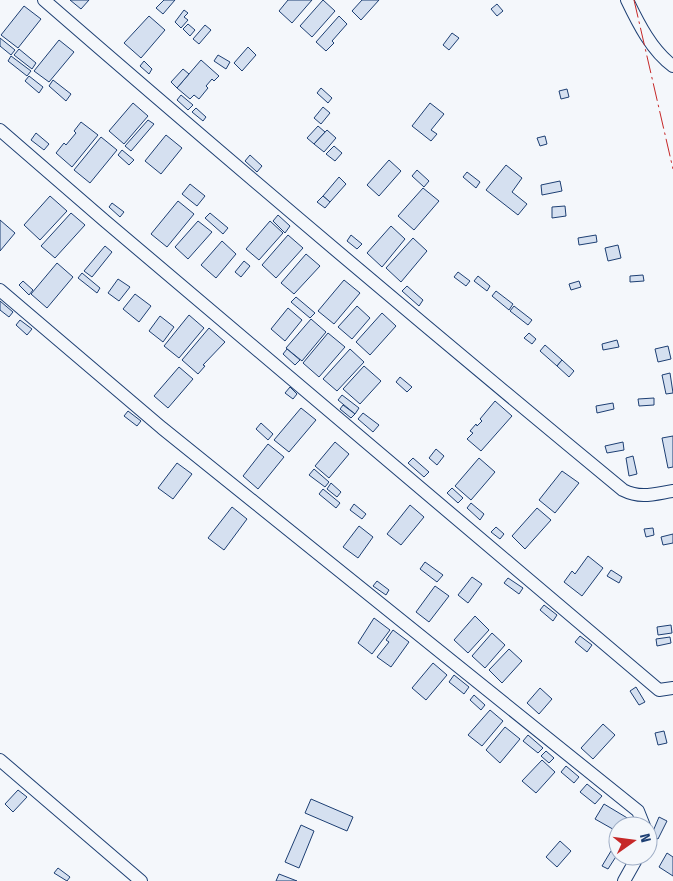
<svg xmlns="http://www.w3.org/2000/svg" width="673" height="881" font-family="'Fira Sans Condensed',sans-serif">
  <rect width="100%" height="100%" fill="#f4f7fb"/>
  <g fill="#d5e0f0" stroke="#1d3f73">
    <polygon points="70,0 89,0 81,9"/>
    <polygon points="164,0 175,0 163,14 156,8"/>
    <polygon points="288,0 312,0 292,23 279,11"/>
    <polygon points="323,0 335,11 312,37 300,26"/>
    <polygon points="362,0 379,0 361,20 352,11"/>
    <polygon points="497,4 503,11 497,16 491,9"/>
    <polygon points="24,6 41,19 18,48 1,35"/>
    <polygon points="184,10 188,13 184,17 188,20 181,28 175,22"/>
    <polygon points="149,16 165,30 141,58 124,43"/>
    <polygon points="339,16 347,24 332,41 334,43 326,51 316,42"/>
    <polygon points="188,24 195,30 190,36 183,29"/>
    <polygon points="205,25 211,30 199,44 193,39"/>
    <polygon points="452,33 459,38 449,50 443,45"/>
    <polygon points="0,38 15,50 11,55 0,46"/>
    <polygon points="59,40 74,52 49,82 34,71"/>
    <polygon points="248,47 256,55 242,71 234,63"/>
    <polygon points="19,49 36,63 32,69 14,55"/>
    <polygon points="218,55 230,62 226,69 214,61"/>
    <polygon points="11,56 31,71 27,76 8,61"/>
    <polygon points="201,60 219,76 214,81 212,79 206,86 208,88 199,99 194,95 190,99 177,88"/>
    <polygon points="144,61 152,69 149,74 140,66"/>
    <polygon points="183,69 189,74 177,88 171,82"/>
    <polygon points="29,76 43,87 39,93 25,81"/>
    <polygon points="53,80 71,94 66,101 49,86"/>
    <polygon points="321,88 332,98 328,103 317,93"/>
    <polygon points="567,89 569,97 561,99 559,91"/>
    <polygon points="181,95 193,105 188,110 177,100"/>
    <polygon points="133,103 148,116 124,144 109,131"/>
    <polygon points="430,103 444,114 431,130 437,134 431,141 412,126"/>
    <polygon points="323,107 330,113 321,124 314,118"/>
    <polygon points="196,108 206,117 203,121 192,112"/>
    <polygon points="148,120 154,124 131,151 125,146"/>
    <polygon points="81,122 98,135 72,167 56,153 64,143 66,145 76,133 74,131"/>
    <polygon points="318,126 325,132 314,144 307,138"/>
    <polygon points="327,130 336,138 324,152 314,144"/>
    <polygon points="36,133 49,144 44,150 31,140"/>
    <polygon points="166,135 182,148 161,174 145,161"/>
    <polygon points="545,136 547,144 540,146 537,138"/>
    <polygon points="101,137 117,150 90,183 74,170"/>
    <polygon points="334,146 342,153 335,161 326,154"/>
    <polygon points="122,150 134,160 129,165 118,155"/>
    <polygon points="250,155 262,166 257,172 245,161"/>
    <polygon points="389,160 401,171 379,196 367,185"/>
    <polygon points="506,165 522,178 512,192 527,204 518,215 486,190"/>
    <polygon points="417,170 429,181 424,187 412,176"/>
    <polygon points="467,172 480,182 476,188 463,177"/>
    <polygon points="339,177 346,184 330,202 323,196"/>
    <polygon points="560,181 562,191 542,195 541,185"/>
    <polygon points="190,184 205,196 197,206 182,194"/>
    <polygon points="423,188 439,201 414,230 398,216"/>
    <polygon points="50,196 67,211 40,240 24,225"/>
    <polygon points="323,196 330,202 325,208 317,202"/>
    <polygon points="178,201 194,214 167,247 151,234"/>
    <polygon points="112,203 124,212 120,217 109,207"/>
    <polygon points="565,206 566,216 552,218 552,207"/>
    <polygon points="71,213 85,225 55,258 41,246"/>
    <polygon points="210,213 228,228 223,234 205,218"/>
    <polygon points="278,215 290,226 285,233 273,221"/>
    <polygon points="0,220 15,233 0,251"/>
    <polygon points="198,221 212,232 188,259 175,247"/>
    <polygon points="270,221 283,233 259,260 246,249"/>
    <polygon points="391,226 405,239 382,267 367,253"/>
    <polygon points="288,235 303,248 276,278 262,265"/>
    <polygon points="351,235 362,244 357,249 347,241"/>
    <polygon points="596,235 597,242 579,245 578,238"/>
    <polygon points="413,238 427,251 401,282 386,268"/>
    <polygon points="222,241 236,254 216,278 201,265"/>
    <polygon points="618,245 621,258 608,261 605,248"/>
    <polygon points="105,246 112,252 92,277 84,271"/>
    <polygon points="306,254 320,266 294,294 281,283"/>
    <polygon points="244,261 250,266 241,277 235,272"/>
    <polygon points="57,263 73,277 47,308 31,294"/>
    <polygon points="458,272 470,281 466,286 454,277"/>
    <polygon points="82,273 100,288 97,293 78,278"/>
    <polygon points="643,275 644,281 630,282 630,276"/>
    <polygon points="478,276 490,286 487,291 474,281"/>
    <polygon points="118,279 130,287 119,301 108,293"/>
    <polygon points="344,280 360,293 334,324 318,311"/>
    <polygon points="23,281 33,290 29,295 19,285"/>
    <polygon points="579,281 581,287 571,290 569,284"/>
    <polygon points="407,286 423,300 419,306 402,291"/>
    <polygon points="496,291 513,304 509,310 492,296"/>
    <polygon points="135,294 151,306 139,322 123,309"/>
    <polygon points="296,297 315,313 310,318 291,302"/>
    <polygon points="0,301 13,312 9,317 0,310"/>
    <polygon points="357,306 370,318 352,339 338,327"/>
    <polygon points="514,306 532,320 528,325 510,311"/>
    <polygon points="288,308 302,320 285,341 271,329"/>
    <polygon points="382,313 396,326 370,355 356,342"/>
    <polygon points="189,315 204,328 179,358 164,346"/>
    <polygon points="160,316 174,327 163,342 149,331"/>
    <polygon points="311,319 326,332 302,361 286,348"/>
    <polygon points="20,320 32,329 27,335 16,325"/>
    <polygon points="209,328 225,342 203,365 205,366 198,374 182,360"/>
    <polygon points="328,333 345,347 319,377 303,363"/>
    <polygon points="529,333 536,339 532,344 524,338"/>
    <polygon points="617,340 619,347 603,350 602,344"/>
    <polygon points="545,345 562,360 557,366 540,351"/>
    <polygon points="668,346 671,359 658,362 655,349"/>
    <polygon points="287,349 300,360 295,365 283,354"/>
    <polygon points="350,349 364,362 337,391 323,379"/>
    <polygon points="562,360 574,371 569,377 557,366"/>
    <polygon points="364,366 381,381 360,404 343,389"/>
    <polygon points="179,367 193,379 168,408 154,396"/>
    <polygon points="670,373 673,393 666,394 662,375"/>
    <polygon points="400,377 412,387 407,392 396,382"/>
    <polygon points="290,387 297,394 293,399 285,393"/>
    <polygon points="342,395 359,408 355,414 338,400"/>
    <polygon points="654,398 654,405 639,406 638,399"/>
    <polygon points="495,401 512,416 481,451 467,439 473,433 470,431 476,424 477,426 482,421 480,419"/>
    <polygon points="613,403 614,409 597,413 596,406"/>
    <polygon points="343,405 355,414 351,418 340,409"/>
    <polygon points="301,408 316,420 289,452 274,440"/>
    <polygon points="128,411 141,421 137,426 124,416"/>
    <polygon points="363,413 379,425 373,432 358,419"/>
    <polygon points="261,423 273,434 268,440 256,429"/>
    <polygon points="673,436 673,467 668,468 662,438"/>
    <polygon points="335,442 349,454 329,478 315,466"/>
    <polygon points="623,442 624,450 607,453 605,446"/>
    <polygon points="268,444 284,457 258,489 243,476"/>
    <polygon points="436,449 444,456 437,465 429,458"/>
    <polygon points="633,456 637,474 629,476 626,458"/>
    <polygon points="413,458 429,472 424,477 408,463"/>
    <polygon points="479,458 495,472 471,500 455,486"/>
    <polygon points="177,463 192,474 173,499 158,488"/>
    <polygon points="314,469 329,482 325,487 309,475"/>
    <polygon points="562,471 579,483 555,513 539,500"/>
    <polygon points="331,483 341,492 337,497 327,489"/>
    <polygon points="452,488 463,498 458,503 447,493"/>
    <polygon points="323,489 340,503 336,508 319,494"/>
    <polygon points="471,503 484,514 480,520 467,508"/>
    <polygon points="354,504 366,514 362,519 350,510"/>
    <polygon points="410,505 424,517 401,545 387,534"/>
    <polygon points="232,507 247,519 224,550 208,538"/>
    <polygon points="537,508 551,520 525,549 512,536"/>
    <polygon points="359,526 373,537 358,558 343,547"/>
    <polygon points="496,527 504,534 500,539 491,532"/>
    <polygon points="653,528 654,535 646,537 644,529"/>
    <polygon points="673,534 673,543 663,545 661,537"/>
    <polygon points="588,556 603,568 582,596 564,582 572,571 575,574"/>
    <polygon points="425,562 443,575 437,582 420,569"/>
    <polygon points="611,570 622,577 619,583 607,576"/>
    <polygon points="472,577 482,584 468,603 458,595"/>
    <polygon points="508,578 523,588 519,594 504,583"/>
    <polygon points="377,581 389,590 386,595 373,586"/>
    <polygon points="435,586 449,596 429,622 416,612"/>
    <polygon points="544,605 557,615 553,621 540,610"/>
    <polygon points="475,616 489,630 468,653 454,640"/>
    <polygon points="374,618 390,630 372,654 358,643"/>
    <polygon points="671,625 672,633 658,635 657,627"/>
    <polygon points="393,630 409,642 391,667 377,657 389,642 386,640"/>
    <polygon points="492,633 505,645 485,668 472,656"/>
    <polygon points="580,636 592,645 587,652 575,642"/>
    <polygon points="670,637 671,643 657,646 656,639"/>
    <polygon points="509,649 522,661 502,683 489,670"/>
    <polygon points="433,663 447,675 426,700 412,688"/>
    <polygon points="454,675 469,687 464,694 449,682"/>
    <polygon points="636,687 645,702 639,705 630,691"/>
    <polygon points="540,688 552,699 539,714 527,703"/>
    <polygon points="474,695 485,705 481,710 470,700"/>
    <polygon points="490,710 503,721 482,746 468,735"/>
    <polygon points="603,724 615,735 593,759 581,748"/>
    <polygon points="505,727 520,739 500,763 486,750"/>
    <polygon points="664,731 667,743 658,745 655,733"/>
    <polygon points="528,735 543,748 538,753 523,741"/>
    <polygon points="546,751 554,758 549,763 541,756"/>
    <polygon points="542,760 555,772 536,793 522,781"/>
    <polygon points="566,766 579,777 574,783 561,772"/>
    <polygon points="587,784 602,796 595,804 580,792"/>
    <polygon points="18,790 27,797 13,812 5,804"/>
    <polygon points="311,799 353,817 347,831 305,813"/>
    <polygon points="604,804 629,819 625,826 618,826 618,832 595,819"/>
    <polygon points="659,817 667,821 658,839 651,836"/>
    <polygon points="301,825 314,831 299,868 285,862"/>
    <polygon points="560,841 571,851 557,867 546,857"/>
    <polygon points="611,851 617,855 608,869 602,866"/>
    <polygon points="667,853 673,857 673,876 659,867"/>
    <polygon points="58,868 70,877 67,881 54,873"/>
    <polygon points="279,874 297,881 276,881"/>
  </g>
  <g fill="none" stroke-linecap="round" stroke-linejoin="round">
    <defs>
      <g id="street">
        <path d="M44,0C235,166 428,329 623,490C641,499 654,494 673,491"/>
        <path d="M627,0C638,23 652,51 673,66"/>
        <polyline points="0,130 105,221 659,690 673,688"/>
        <polyline points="0,290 162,428 638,811 644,826"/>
        <polyline points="0,760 141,881"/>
        <polyline points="624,881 638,856"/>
      </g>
    </defs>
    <use href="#street" stroke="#1d3f73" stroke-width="14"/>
    <use href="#street" stroke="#f4f7fb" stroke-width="12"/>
    <polyline stroke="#c62828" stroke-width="1" stroke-dasharray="18 4 2.5 4" stroke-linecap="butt" points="634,0 673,169"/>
  </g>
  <g transform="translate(633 841) rotate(76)"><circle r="24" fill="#f4f7fb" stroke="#9eadc5"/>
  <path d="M0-4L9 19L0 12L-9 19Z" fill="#c62828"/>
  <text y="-8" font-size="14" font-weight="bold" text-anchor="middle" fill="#1d3f73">N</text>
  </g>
</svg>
